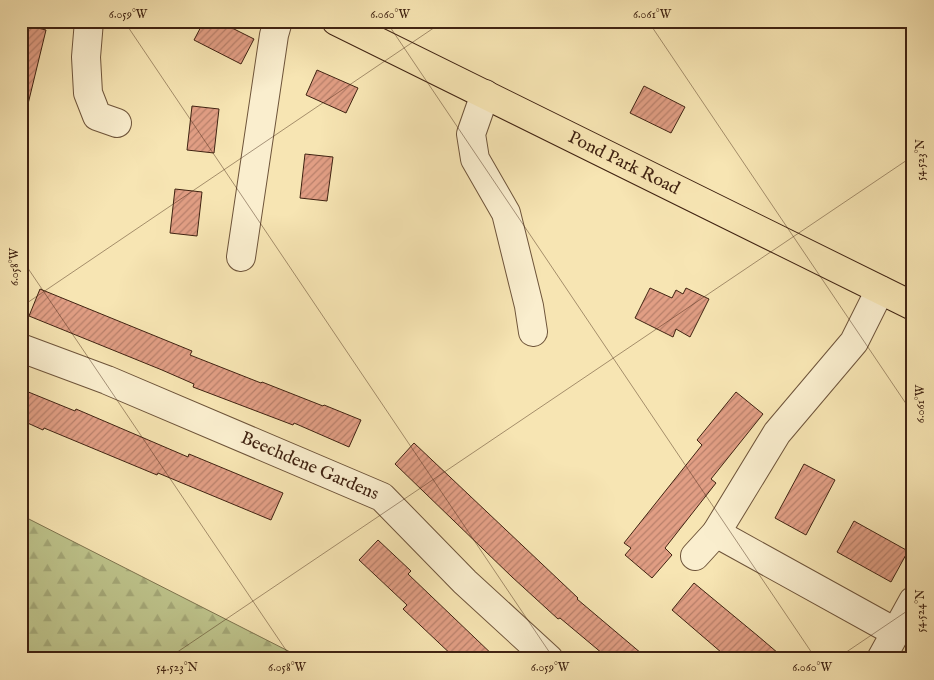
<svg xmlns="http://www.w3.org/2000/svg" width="934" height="680" font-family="'IM FELL English',serif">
  <defs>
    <pattern id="forest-firs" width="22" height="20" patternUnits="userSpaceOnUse" patternTransform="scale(1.25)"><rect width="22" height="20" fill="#bec48c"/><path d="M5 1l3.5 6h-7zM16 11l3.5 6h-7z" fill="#a4a878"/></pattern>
    <pattern id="building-hatch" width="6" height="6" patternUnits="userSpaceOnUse" patternTransform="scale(1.25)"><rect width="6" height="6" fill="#e19e84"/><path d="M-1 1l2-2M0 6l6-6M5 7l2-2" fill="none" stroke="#b8806b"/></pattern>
  </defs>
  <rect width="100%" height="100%" fill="#f7e5b3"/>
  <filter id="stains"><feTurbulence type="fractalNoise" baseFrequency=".004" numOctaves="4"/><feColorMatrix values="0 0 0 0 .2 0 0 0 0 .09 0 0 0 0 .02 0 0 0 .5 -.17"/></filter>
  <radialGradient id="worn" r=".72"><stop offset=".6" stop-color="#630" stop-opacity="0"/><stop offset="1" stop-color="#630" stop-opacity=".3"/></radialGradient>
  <polygon fill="url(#forest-firs)" stroke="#7f744f" points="21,515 300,657 301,659 21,659"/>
  <g fill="url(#building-hatch)" stroke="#402312">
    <polygon points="204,21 218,21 254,39 241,64 194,40"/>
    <polygon points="21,24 46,30 28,104 21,103"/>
    <polygon points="317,70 358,88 346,113 306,95"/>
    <polygon points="644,86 685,107 671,133 630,113"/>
    <polygon points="192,106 219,109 214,153 187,150"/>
    <polygon points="305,154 333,157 327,201 300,198"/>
    <polygon points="175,189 202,192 197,236 170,233"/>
    <polygon points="650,288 672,298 676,290 683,294 686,288 709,299 690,337 676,329 673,337 635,318"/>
    <polygon points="40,289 192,351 190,355 261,383 262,382 323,406 324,405 361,420 349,447 294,423 293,425 193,387 194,384 162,370 29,316"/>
    <polygon points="21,389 75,411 76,409 188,457 189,454 283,493 271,520 158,473 157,475 44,428 43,430 21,420"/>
    <polygon points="736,392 763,414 711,479 716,483 665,548 672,555 652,578 625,555 631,548 624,543 702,445 697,440"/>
    <polygon points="414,443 578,598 577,599 648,659 609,659 560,618 558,619 512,577 395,464"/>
    <polygon points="804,464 835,480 806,535 775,518"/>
    <polygon points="854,521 908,551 891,582 837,552"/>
    <polygon points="378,540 411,571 408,574 497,659 456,659 403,609 407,605 359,560"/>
    <polygon points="694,583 758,636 785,659 729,659 672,610"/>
  </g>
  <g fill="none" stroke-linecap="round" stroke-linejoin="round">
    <defs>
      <g id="minor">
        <polyline points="89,21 86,57 88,93 97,116 117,123"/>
        <polyline points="485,94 471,134 475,159 506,213 529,306 533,332"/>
        <polyline points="241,257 274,35 278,21"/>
        <path id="s1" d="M21,348L107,380L382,497L465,582L549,659"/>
        <polyline points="716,533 895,632"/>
        <polyline points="695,556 716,533 777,433 854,342 880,290"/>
        <polyline points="881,659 913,601"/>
      </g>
      <g id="major">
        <path id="s2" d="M336,21L913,306"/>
      </g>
    </defs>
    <use href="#minor" stroke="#6e543a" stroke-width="30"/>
    <use href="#major" stroke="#402312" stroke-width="30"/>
    <use href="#minor" stroke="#faeece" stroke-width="28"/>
    <use href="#major" stroke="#f7e5b3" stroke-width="28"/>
  </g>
  <path fill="none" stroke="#402312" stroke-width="1" stroke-opacity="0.45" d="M124,21L554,659M386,21L816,659M648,21L913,414M910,21L913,25M21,258L292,659M21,307L444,21M21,647L29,659M167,659L913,156M836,659L913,607"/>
  <g text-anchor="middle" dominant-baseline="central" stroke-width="4" stroke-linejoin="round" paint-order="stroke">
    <g font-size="18" fill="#402312" stroke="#faeece">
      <text stroke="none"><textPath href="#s2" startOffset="321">Pond Park Road</textPath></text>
      <text stroke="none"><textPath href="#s1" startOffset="312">Beechdene Gardens</textPath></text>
    </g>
  </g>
  <rect width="934" height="680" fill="none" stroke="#f7e5b3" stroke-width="55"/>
  <rect x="28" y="28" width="878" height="624" fill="none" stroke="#402312" stroke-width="2"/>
  <g font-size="12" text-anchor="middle" fill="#402312">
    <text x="128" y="18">6.059°W</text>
    <text x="390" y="18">6.060°W</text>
    <text x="652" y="18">6.061°W</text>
    <text transform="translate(920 160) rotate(-90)" y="4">54.523°N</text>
    <text transform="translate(14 267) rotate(-90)" y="4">6.058°W</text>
    <text transform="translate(920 404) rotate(-90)" y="4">6.061°W</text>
    <text transform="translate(920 611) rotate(-90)" y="4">54.524°N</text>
    <text x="177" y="671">54.523°N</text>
    <text x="287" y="671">6.058°W</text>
    <text x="550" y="671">6.059°W</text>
    <text x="812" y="671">6.060°W</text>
  </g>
  <rect width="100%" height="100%" filter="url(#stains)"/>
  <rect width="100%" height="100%" fill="url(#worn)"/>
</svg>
